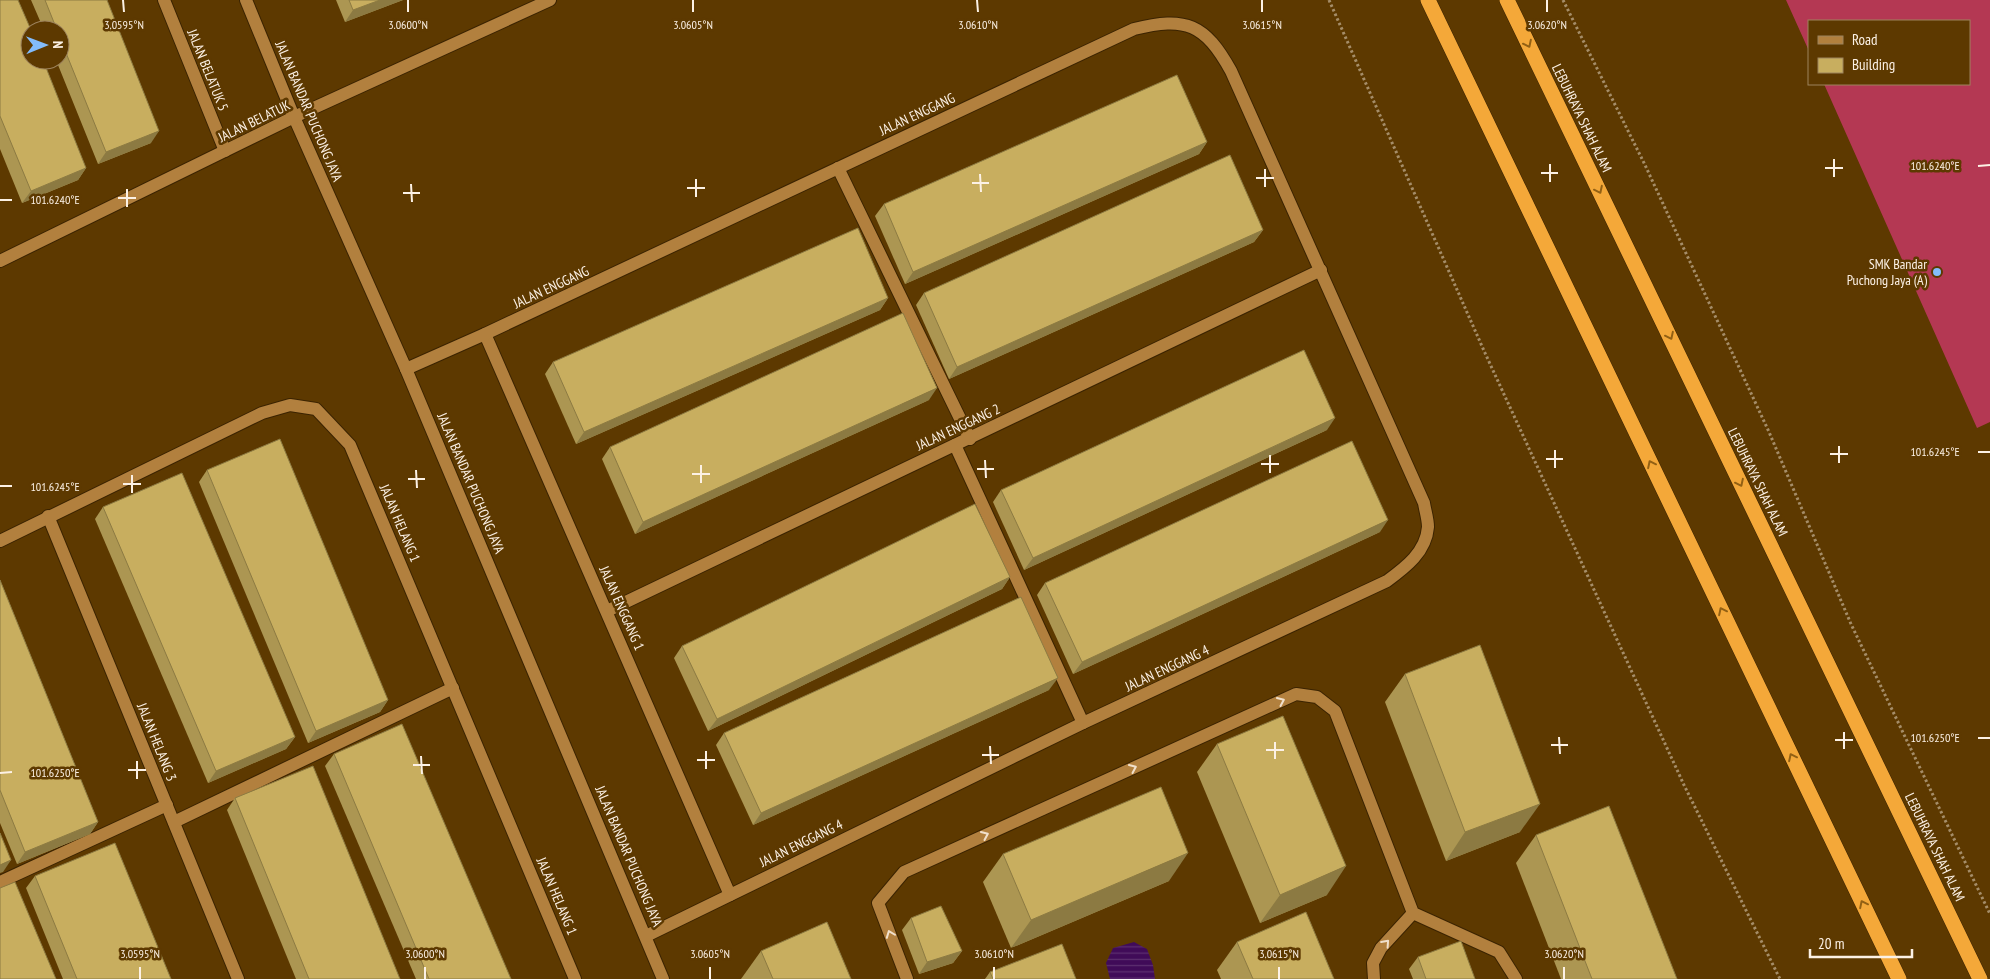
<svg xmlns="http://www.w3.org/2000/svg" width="1990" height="979" font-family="'PT Sans Narrow',sans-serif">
  <defs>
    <pattern id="water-rules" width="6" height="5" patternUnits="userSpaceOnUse" patternTransform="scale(1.25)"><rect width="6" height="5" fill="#400b58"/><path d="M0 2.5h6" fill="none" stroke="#5c2f70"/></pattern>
  </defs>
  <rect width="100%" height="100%" fill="#5d3900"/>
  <polygon fill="#b43853" points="1786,0 1990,0 1990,422 1977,428 1824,84 1969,84 1969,21 1809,21 1809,51"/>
  <polygon fill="url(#water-rules)" points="1134,942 1147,949 1153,965 1155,979 1110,979 1106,963 1113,948"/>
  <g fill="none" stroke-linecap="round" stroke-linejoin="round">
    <defs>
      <g id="minor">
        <polyline points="164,0 225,151"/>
        <polyline points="246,0 294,117 406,369 663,979"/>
        <polyline points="838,168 970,439"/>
        <polyline points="0,261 294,117 550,0"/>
        <polyline points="485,334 730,895"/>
        <path d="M406,369L485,334L1134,29C1186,16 1205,24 1231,71L1424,503C1425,510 1428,519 1428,527C1426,552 1406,567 1387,581L1083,723L646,936"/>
        <polyline points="955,445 1083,723"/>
        <polyline points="48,516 238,979"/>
        <polyline points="0,541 262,413 290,405 316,409 350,445 575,979"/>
        <polyline points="607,611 1321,270"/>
        <polyline points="174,822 453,688"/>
        <polyline points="0,882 167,805"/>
        <polyline points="907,979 878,903 904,872 1296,694 1317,697 1335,711 1413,913 1499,952 1516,979"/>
        <polyline points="1374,979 1373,963 1381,948 1413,913"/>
      </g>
      <g id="highway">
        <polyline points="1428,0 1899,979"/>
        <polyline points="1507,0 1980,979"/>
      </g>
    </defs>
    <use href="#minor" stroke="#3b2300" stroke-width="14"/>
    <use href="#highway" stroke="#3b2300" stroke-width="16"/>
    <g stroke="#a58d68" stroke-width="3" stroke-dasharray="2.5 2.5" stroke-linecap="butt">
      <polyline points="1329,0 1485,353 1684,785 1780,979"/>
      <polyline points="1563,0 1645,165 1769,432 1851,624 1990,914"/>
    </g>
    <use href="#minor" stroke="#b2803e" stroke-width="12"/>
    <use href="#highway" stroke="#f4a839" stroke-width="15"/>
  </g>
  <g fill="#ac9652">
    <polygon points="0,0 86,168 78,180 22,203 0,149"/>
    <polygon points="31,0 107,0 151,143 98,164 56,60 60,60 60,30 44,30"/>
    <polygon points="336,0 403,0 345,22"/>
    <polygon points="1207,142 1199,154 905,284 875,216 884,204"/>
    <polygon points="1263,230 1254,242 949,379 916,305 924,293"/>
    <polygon points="888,298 880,310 576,444 545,374 553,362"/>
    <polygon points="929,400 635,534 602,459 610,447"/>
    <polygon points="1327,430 1024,570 993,502 1001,490"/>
    <polygon points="207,470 388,700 380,712 308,743 199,482"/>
    <polygon points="103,507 295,737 286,749 208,783 95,519"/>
    <polygon points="1380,532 1073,674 1037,595 1045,583"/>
    <polygon points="1010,577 1002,589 708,731 674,658 682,646"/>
    <polygon points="0,580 98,822 90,834 17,864 0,823"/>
    <polygon points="1405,674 1520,832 1446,861 1385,702"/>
    <polygon points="1049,690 753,825 716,745 724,733"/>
    <polygon points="1217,744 1327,895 1260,923 1197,772"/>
    <polygon points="334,754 511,979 416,979 325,766"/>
    <polygon points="235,798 400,979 296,979 227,810"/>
    <polygon points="1536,835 1677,979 1561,979 1516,863"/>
    <polygon points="1003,854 1169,881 1011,948 983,882"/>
    <polygon points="35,876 171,979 63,979 26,888"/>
    <polygon points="911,918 962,951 953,963 919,974 902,930"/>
    <polygon points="1237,942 1334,979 1221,979 1217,970"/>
    <polygon points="761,951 851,979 741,979"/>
    <polygon points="1418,957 1475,979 1413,979 1409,969"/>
    <polygon points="990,972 1076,979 985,979"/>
  </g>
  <g fill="#8c7a42">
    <polygon points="380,0 403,0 345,22 353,10"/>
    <polygon points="159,131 151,143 98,164 106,152"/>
    <polygon points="1207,142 1199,154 905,284 913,272"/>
    <polygon points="86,168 78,180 22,203 31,191"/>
    <polygon points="1263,230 1254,242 949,379 957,367"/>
    <polygon points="888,298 880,310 576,444 584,432"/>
    <polygon points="937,388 929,400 635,534 643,522"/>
    <polygon points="1335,418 1327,430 1024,570 1033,558"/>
    <polygon points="1388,520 1380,532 1073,674 1082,662"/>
    <polygon points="1010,577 1002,589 708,731 717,719"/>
    <polygon points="1058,678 1049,690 753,825 761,813"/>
    <polygon points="388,700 380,712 308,743 316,731"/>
    <polygon points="295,737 286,749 208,783 216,771"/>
    <polygon points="1540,804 1520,832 1446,861 1465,832"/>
    <polygon points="98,822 90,834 17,864 25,852"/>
    <polygon points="1188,853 1169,881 1011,948 1031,920"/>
    <polygon points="11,860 3,872 0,873 0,865"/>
    <polygon points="1346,866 1327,895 1260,923 1280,895"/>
    <polygon points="962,951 953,963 919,974 927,962"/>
  </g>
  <g fill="#c8ae5f" stroke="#8c7a42">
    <polygon points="0,0 18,0 31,30 30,60 43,60 86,168 31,191 0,116"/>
    <polygon points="45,0 107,0 159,131 106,152 60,38 60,30 57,30"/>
    <polygon points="349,0 380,0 353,10"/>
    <polygon points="1177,75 1207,142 913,272 884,204"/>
    <polygon points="1230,155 1263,230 957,367 924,293"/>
    <polygon points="858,228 888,298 584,432 553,362"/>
    <polygon points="903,313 937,388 643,522 610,447"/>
    <polygon points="1304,350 1335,418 1033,558 1001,490"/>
    <polygon points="280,439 388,700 316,731 207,470"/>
    <polygon points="1352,441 1388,520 1082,662 1045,583"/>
    <polygon points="182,473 295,737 216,771 103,507"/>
    <polygon points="975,504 1010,577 717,719 682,646"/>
    <polygon points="0,580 98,822 25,852 0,790"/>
    <polygon points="1021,597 1058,678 761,813 724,733"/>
    <polygon points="1480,645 1540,804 1465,832 1405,674"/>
    <polygon points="1283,716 1346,866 1280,895 1217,744"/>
    <polygon points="402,724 511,979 429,979 334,754"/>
    <polygon points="313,766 400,979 309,979 235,798"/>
    <polygon points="1161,787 1188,853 1031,920 1003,854"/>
    <polygon points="1609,806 1677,979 1592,979 1536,835"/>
    <polygon points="0,833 11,860 0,865"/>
    <polygon points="115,843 171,979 77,979 35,876"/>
    <polygon points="15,882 56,979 0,979 0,888"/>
    <polygon points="941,906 962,951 927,962 911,918"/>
    <polygon points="1306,912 1334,979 1253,979 1237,942"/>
    <polygon points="827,922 851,979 773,979 761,951"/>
    <polygon points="1461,941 1475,979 1426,979 1418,957"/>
    <polygon points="1062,944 1076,979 993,979 990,972"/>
  </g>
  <defs><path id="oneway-chevron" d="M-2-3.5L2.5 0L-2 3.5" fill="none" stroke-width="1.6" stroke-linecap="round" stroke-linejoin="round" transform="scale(1.25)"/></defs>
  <g stroke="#926014">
    <use href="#oneway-chevron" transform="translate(1528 44) rotate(64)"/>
    <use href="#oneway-chevron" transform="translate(1599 190) rotate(64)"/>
    <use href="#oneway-chevron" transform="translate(1670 336) rotate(64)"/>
    <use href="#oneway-chevron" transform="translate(1651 464) rotate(-116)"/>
    <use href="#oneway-chevron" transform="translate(1740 483) rotate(64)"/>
    <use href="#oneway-chevron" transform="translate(1722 611) rotate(-116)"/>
    <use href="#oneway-chevron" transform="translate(1792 757) rotate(-116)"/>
    <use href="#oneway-chevron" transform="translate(1863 904) rotate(-116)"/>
  </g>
  <g stroke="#f1e0cc">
    <use href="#oneway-chevron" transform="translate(1281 701) rotate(-24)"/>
    <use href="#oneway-chevron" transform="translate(1133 768) rotate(-24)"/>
    <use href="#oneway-chevron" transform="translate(985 835) rotate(-24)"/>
    <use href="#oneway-chevron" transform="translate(890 934) rotate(-111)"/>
    <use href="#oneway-chevron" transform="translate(1386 943) rotate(-48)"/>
  </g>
  <path fill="none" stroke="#fcf1e5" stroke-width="2" d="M123,0L124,12M408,0V12M693,0V12M977,0L978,12M1262,0V12M1547,0V12M1834,159V177M1550,164V182M1978,166L1990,165M1825,168H1843M1265,169V187M1541,173H1558M980,174L981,192M1256,178H1274M696,179V197M972,183H989M411,184L412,202M687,188H705M127,189V207M403,193H420M118,198H136M0,200H12M1839,446V463M1555,450V468M1978,452H1990M1830,454H1848M1270,455V473M1546,459H1563M985,460L986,478M1261,464H1279M701,465V483M977,469H994M416,470L417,488M692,474H710M132,475V493M408,479H425M123,484H141M0,486H12M1844,732V749M1559,737L1560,754M1978,738H1990M1835,740H1853M1275,742V759M1551,745H1568M990,746L991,764M1266,750H1284M706,751V769M982,755H999M421,756L422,774M697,760H715M137,761V779M413,765H430M128,770H146M0,773L12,772M140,967V979M425,967V979M710,967V979M994,967V979M1279,967V979M1564,967V979"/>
  <circle fill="#83bcfb" stroke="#5d3900" stroke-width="2" cx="1937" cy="272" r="5"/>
  <g text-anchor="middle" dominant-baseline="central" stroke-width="5" stroke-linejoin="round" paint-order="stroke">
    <g font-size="14" fill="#fcf1e5" stroke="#5d3900">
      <text transform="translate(208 70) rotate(68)">JALAN BELATUK 5</text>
      <text transform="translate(309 111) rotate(67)">JALAN BANDAR PUCHONG JAYA</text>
      <text transform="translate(917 114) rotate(-25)">JALAN ENGGANG</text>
      <text transform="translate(1582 118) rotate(64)">LEBUHRAYA SHAH ALAM</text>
      <text transform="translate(254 121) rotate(-26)">JALAN BELATUK</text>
      <text transform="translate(551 287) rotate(-25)">JALAN ENGGANG</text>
      <text transform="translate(958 427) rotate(-25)">JALAN ENGGANG 2</text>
      <text transform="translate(1758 482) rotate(64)">LEBUHRAYA SHAH ALAM</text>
      <text transform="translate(471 483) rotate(67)">JALAN BANDAR PUCHONG JAYA</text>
      <text transform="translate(400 523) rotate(67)">JALAN HELANG 1</text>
      <text transform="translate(622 608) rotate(66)">JALAN ENGGANG 1</text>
      <text transform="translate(1167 668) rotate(-25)">JALAN ENGGANG 4</text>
      <text transform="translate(157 742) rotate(68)">JALAN HELANG 3</text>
      <text transform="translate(801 843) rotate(-26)">JALAN ENGGANG 4</text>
      <text transform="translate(1935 847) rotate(64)">LEBUHRAYA SHAH ALAM</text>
      <text transform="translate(629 856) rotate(67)">JALAN BANDAR PUCHONG JAYA</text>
      <text transform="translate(557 896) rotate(67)">JALAN HELANG 1</text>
    </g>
    <g font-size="14" fill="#fcf1e5" stroke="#5d3900" text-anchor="end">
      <text x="1927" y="264">SMK Bandar<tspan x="1927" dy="16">Puchong Jaya (A)</tspan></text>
    </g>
  </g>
  <g font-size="12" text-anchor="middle" fill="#fcf1e5" stroke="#5d3900" stroke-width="5" stroke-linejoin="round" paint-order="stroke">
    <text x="124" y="29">3.0595°N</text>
    <text x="408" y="29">3.0600°N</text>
    <text x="693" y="29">3.0605°N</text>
    <text x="978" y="29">3.0610°N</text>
    <text x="1262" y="29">3.0615°N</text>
    <text x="1547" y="29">3.0620°N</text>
    <text x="1935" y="170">101.6240°E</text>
    <text x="55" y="204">101.6240°E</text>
    <text x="1935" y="456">101.6245°E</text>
    <text x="55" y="491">101.6245°E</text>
    <text x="1935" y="742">101.6250°E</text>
    <text x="55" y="777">101.6250°E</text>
    <text x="140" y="958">3.0595°N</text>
    <text x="425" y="958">3.0600°N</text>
    <text x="710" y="958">3.0605°N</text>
    <text x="994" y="958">3.0610°N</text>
    <text x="1279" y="958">3.0615°N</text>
    <text x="1564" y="958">3.0620°N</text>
  </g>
  <rect x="1808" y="20" width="162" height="65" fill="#5d3900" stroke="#9d835c"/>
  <rect x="1818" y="36" width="25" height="8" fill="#b2803e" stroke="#9d835c"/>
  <text x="1852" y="45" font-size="15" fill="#fcf1e5">Road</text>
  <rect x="1818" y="58" width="25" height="15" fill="#c8ae5f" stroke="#9d835c"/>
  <text x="1852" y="70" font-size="15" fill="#fcf1e5">Building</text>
  <g transform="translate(45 45) rotate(89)"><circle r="24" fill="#5d3900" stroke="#9d835c"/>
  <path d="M0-4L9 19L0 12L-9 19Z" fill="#83bcfb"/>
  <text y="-8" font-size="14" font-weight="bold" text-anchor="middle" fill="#fcf1e5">N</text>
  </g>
  <path d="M1810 949v8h102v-8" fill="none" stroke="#fcf1e5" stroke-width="2.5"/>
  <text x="1818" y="949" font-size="15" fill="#fcf1e5" stroke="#5d3900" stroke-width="4" paint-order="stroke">20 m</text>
</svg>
